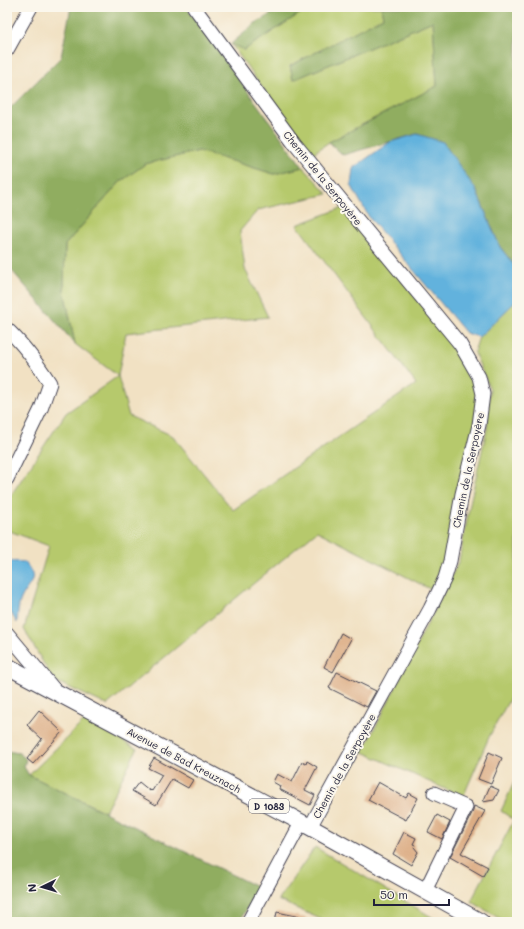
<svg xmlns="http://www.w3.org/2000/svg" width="524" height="929" font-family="Mali,sans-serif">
  <rect width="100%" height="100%" fill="#fbf7ec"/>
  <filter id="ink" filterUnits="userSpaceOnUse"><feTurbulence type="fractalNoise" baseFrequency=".025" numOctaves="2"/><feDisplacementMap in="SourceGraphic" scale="8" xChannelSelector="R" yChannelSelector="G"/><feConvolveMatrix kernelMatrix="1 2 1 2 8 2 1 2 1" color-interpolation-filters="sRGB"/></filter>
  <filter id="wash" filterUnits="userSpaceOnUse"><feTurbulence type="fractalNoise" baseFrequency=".012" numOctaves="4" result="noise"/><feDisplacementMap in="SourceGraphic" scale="16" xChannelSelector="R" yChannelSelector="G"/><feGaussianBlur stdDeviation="0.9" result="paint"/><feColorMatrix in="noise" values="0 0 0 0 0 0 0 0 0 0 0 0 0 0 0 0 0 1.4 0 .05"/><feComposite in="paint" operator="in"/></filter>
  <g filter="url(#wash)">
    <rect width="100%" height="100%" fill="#f1e1c3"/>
    <g fill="#b6c96c" stroke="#6c7654">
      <polygon points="310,7 381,7 383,17 290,66 293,80 433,21 437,86 329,142 311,155 231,44 244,50"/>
      <polygon points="199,151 274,174 303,167 328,194 258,210 240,231 245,269 268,317 126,333 118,376 129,416 173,436 233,510 416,384 297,225 342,208 460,351 479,392 475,428 445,565 432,590 317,531 107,705 53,680 24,629 49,546 7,530 7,501 66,413 118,376 75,344 64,290 65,245 120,182 145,164"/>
      <polygon points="517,300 517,697 510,698 489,737 463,797 363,752 459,561 471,499 487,429 490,389 474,352 479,337"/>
      <polygon points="85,720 137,749 105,812 29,775"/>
      <polygon points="517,776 517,922 505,922 471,901 514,820 501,811"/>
      <polygon points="315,847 440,922 327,922 278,900"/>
    </g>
    <g fill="#90ad60" stroke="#59684e">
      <polygon points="71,7 186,7 303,167 274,174 199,151 145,164 120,182 65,245 64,290 75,344 7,265 7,111 61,57"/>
      <polygon points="283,7 310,7 244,50 231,44 254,24"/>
      <polygon points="381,7 517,7 517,269 500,247 476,190 417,134 343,155 329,142 437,86 433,21 293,80 290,66 383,17"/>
      <polygon points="7,751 19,753 26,759 24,767 29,775 259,888 239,922 7,922"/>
    </g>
    <g fill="#62b2dd" stroke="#426a8c">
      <polygon points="417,134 443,142 476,190 500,247 517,269 517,300 479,337 466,333 369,217 351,185 353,168 390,142"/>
      <path d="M13,561L25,562C38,580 32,579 23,595C18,603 18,613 17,623L7,606V562Z"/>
    </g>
    <g id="blocks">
      <g fill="#dcac83">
        <polygon points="341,633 351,639 333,672 324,667"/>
        <polygon points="337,672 376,691 367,707 329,688"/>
        <polygon points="39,710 62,732 33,764 27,759 42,739 27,725"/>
        <polygon points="489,752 502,758 491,784 478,779"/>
        <polygon points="154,758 193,780 188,788 172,779 156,805 132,791 139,782 150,791 151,790 152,791 162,775 148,768"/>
        <polygon points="307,761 317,767 305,790 315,795 310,805 279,789 280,786 273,782 277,774 292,782 302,762 306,764"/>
        <polygon points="378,782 406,798 409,793 418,798 406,820 368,800"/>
        <polygon points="490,786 499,790 494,800 483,802"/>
        <polygon points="474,806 485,811 461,853 488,867 483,876 450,857 473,811"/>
        <polygon points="437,815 450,822 442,839 428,832"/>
        <polygon points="404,832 416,838 413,844 415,845 414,847 418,852 411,865 393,854"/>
        <polygon points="277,912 306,918 306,922 275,922"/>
      </g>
    </g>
  </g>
  <g filter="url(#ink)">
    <use href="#blocks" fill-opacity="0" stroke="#413f4f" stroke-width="1"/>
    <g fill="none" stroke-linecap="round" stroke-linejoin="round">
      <defs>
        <g id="minor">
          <polyline points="194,7 295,144 460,344 479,377 483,394 479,425 462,494 450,561 445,578 430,609 310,827"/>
          <polyline points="7,50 31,7"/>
          <path d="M7,329C24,345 37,363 50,383L41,409L7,479"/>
          <polyline points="7,633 53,688"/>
          <polyline points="425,891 466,807 434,793"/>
          <polyline points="248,922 301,823"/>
        </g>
        <polyline id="major" points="7,666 310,827 481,922"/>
      </defs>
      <use href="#minor" stroke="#413f4f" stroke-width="15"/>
      <use href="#major" stroke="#413f4f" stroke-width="18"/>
      <use href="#minor" stroke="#fff" stroke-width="13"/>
      <use href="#major" stroke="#fff" stroke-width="16"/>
    </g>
  </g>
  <g text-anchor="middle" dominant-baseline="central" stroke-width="4" stroke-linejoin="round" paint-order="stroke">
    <rect fill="#fbf7ec" stroke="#636270" stroke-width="1" x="249" y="799" width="40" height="14" rx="3"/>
    <g font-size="9" font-weight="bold" fill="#22223b">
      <text x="269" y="806">D 1083</text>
    </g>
    <g font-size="10" fill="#22223b" stroke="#fbf7ec">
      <text transform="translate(323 178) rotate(51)">Chemin de la Serpoyère</text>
      <text transform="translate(468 470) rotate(-78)">Chemin de la Serpoyère</text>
      <text transform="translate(184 760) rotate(28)">Avenue de Bad Kreuznach</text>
      <text transform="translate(344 766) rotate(-61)">Chemin de la Serpoyère</text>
    </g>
  </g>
  <rect width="524" height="929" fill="none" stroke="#fbf7ec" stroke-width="24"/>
  <g transform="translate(42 887) rotate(265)" stroke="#fbf7ec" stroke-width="3" paint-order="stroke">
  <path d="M0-3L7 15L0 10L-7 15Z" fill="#22223b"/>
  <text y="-6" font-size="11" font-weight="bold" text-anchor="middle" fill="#22223b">N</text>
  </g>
  <path d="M374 899v6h75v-6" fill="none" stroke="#22223b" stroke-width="2"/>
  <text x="380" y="899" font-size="12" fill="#22223b" stroke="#fbf7ec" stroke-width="3" paint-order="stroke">50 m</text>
</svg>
